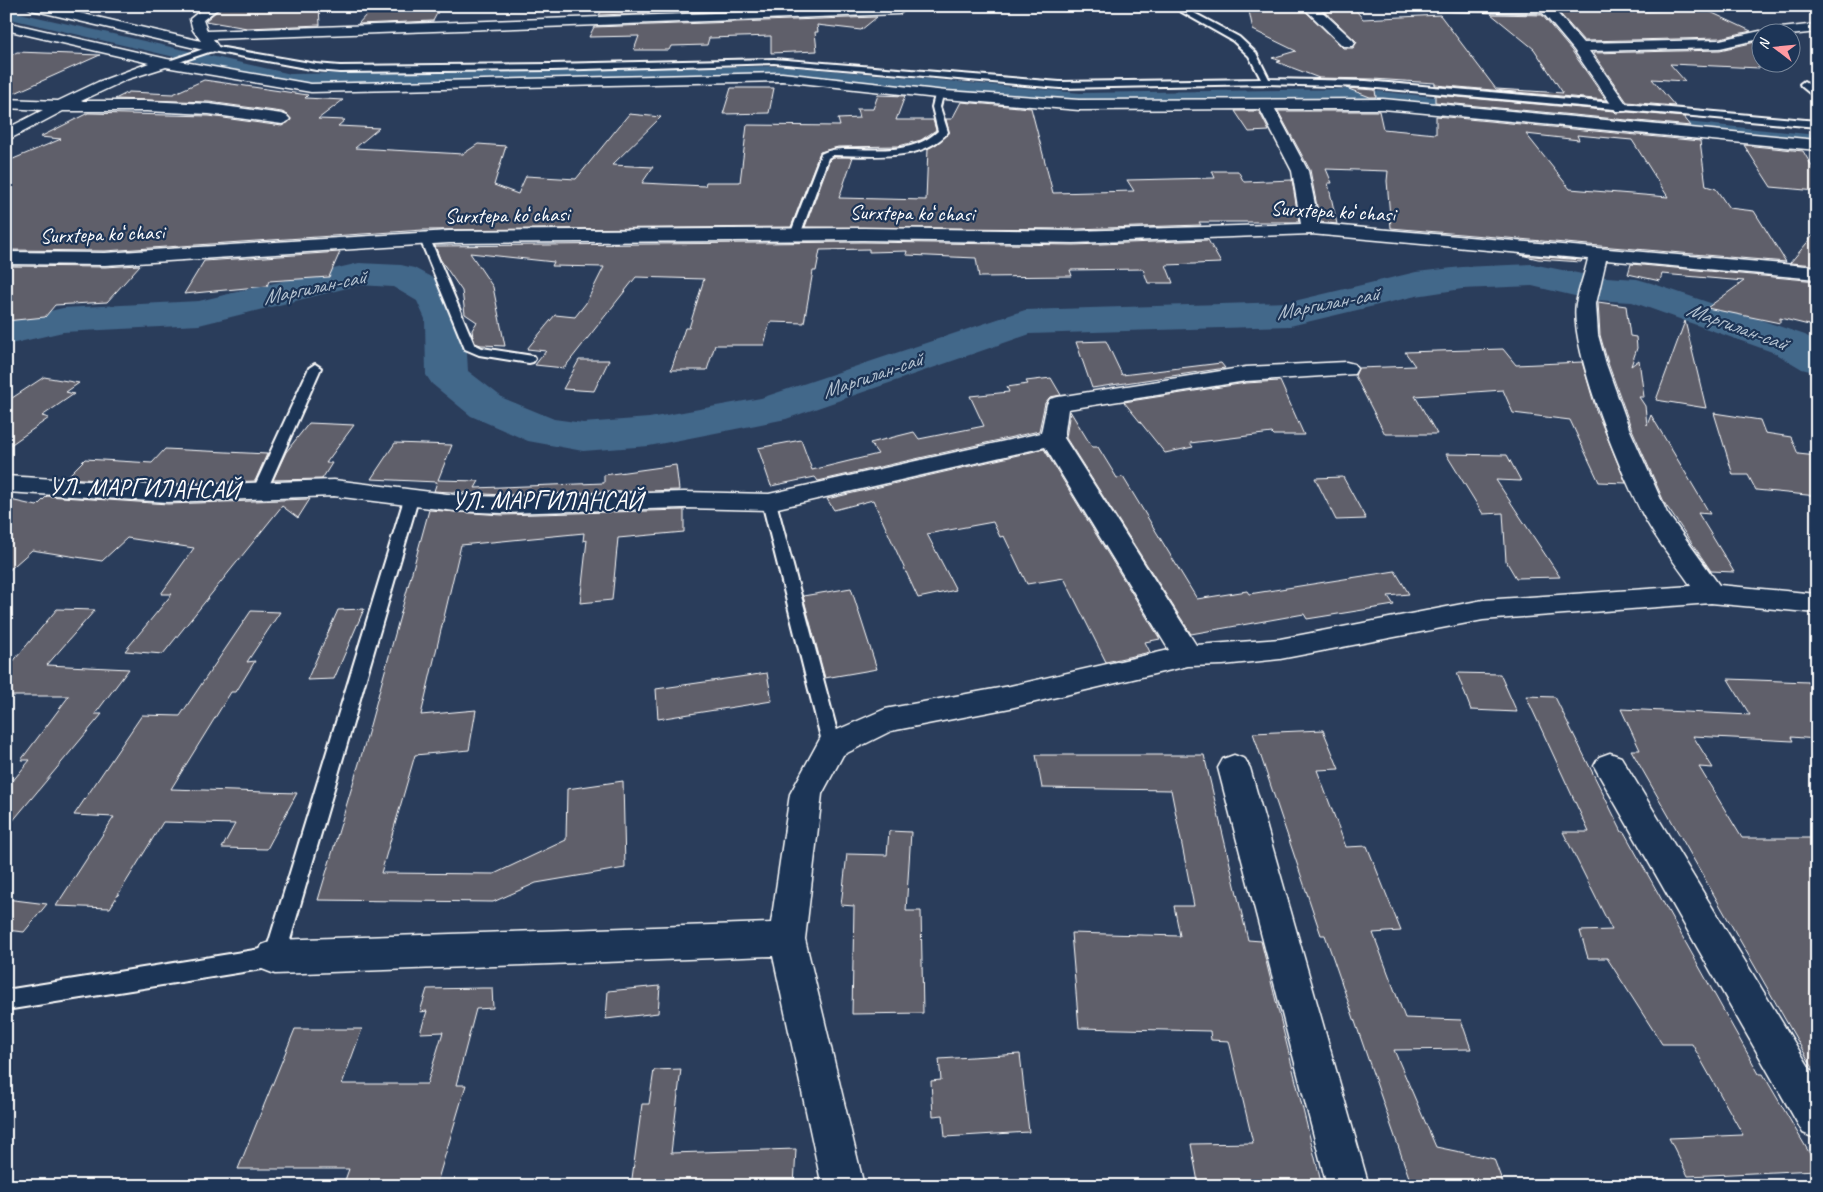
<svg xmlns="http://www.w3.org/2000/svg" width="1823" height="1192" font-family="Caveat,sans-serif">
  <rect width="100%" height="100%" fill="#2a3d5b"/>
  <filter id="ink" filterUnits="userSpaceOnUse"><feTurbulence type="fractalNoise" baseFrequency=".02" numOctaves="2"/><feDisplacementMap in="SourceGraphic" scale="10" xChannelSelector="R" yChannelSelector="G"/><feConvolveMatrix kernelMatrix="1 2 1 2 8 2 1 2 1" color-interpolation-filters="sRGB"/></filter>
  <g filter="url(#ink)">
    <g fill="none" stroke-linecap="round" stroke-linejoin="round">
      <polygon fill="#43678a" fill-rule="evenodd" points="6,10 291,74 784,66 1080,93 1355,89 1817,135 1817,145 1355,99 1080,103 784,76 291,84 6,18"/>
      <polygon fill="#43678a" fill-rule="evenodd" points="359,263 401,265 414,268 448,286 465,319 468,371 503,398 554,419 583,423 649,418 761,398 1025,310 1290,302 1416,272 1462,267 1532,264 1592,276 1637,279 1651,283 1805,335 1817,342 1817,373 1802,369 1775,353 1632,302 1592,300 1532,286 1462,289 1416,296 1290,326 1030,334 786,419 649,446 583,451 528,441 471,416 432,384 426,375 425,319 417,301 393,287 359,285 199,325 63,332 6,345 6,321 63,308 199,301"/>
    </g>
    <g fill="#5f5e6a" stroke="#fff" fill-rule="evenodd">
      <polygon points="223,6 319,6 320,25 247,28 205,21"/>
      <polygon points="374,6 441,6 433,21 358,24"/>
      <polygon points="815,6 851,6 599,15 602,10"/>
      <polygon points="1248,6 1300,6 1343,48 1353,48 1357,42 1320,7 1353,7 1363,19 1440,15 1496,89 1563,93 1534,49 1491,14 1542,15 1572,51 1606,100 1435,85 1435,83 1373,79 1319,78 1277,62 1281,61 1272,58 1296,51 1253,30"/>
      <polygon points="1555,8 1635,10 1638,12 1702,8 1751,31 1720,38 1584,41"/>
      <polygon points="877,17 861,30 817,25 818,32 815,32 817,51 771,53 771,36 709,38 707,45 671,46 669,50 634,50 639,36 589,37 594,27"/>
      <polygon points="1760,41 1760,68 1670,64 1685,81 1652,79 1675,106 1627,102 1593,53 1720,50"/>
      <polygon points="17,52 100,55 6,97 6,58"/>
      <polygon points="204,80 308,95 305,98 343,100 318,119 345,120 338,126 379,128 355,148 463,154 478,144 506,146 494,185 518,194 526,176 576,179 629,114 661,117 612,165 653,167 642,183 705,186 706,182 740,182 747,125 840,126 838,119 859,118 857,109 873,109 878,95 905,96 896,120 933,120 936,130 921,140 899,146 838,147 820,152 791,227 423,230 105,251 6,250 6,162 61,139 40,137 88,113 209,116 282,126 291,120 288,115 282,112 209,102 115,99 129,92 173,94"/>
      <polygon points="731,88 774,88 769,113 723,114"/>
      <polygon points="1346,88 1375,90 1376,97 1370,97"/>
      <polygon points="1435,95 1614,111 1616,113 1628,112 1684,117 1691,126 1435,102"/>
      <polygon points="961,102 1031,108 1053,193 1134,191 1127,180 1215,178 1212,171 1238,171 1244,182 1292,180 1299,222 1199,222 1201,225 1074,229 805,227 830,159 834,157 853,157 839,198 926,200 928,148 938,143 949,133 946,119 952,119"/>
      <polygon points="1235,111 1259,111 1269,131 1249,132"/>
      <path d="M1278,111H1379L1383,129L1436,134V116L1700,141L1706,186L1716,189L1729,208L1754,211L1786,262L1391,228L1387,181L1388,171L1326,169L1332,183H1328L1337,224L1320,222L1310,170ZM1526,134L1579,140L1577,135L1632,140L1668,197L1570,189Z"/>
      <polygon points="1744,145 1803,151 1817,175 1817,191 1771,187"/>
      <polygon points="1817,231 1817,265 1790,263"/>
      <polygon points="1208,240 1221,263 1166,265 1173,283 1148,283 1143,269 1070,270 1072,276 979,277 976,258 906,255 907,251 869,252 869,249 820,250 816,271 813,271 804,323 770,322 764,345 715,345 707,370 671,370 685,328 689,328 704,279 636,277 564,368 535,365 546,351 527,349 555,315 575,317 586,303 604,267 552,266 554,262 470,253 493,287 505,346 481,345 475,343 473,337 472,330 477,322 465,314 462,291 440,259 435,246 863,242 1074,245"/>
      <polygon points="340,252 329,277 269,281 267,286 184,294 204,261"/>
      <polygon points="1521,255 1582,260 1581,262 1538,259"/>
      <polygon points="1631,264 1817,281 1817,327 1780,318 1780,323 1707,308 1744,281 1662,274 1660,281 1628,274"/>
      <polygon points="140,265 107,302 55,305 45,317 6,321 6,266 105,267"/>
      <polygon points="1598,302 1626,306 1630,336 1636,337 1637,348 1631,366 1639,360 1644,397 1639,397 1645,406 1647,425 1651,415 1710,514 1698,513 1734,572 1711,571 1665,504 1631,427 1608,363 1600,335"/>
      <polygon points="1685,321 1706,408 1656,400"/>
      <polygon points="1106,341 1122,375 1221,363 1225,368 1092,388 1076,342"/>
      <polygon points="1503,349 1516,365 1582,362 1596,410 1626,483 1599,482 1570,420 1513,413 1503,390 1415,396 1437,434 1385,434 1355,376 1358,368 1415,366 1405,352"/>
      <polygon points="579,360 609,360 594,391 563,389"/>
      <polygon points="44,377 79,383 66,392 74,394 42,416 49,418 6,448 6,402"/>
      <polygon points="1051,378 1061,395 1050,397 1045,403 1039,431 818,481 815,477 771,486 758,448 801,440 812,470 878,454 870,443 914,432 919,439 984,426 970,396 1009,392 1007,387 1028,384 1026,381"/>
      <polygon points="1280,381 1304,435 1274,435 1272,433 1190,443 1193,447 1165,453 1124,402 1246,383"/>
      <polygon points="1070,411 1092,447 1098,447 1117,478 1123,477 1197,599 1247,591 1249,594 1395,571 1409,594 1388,596 1394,605 1307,619 1304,614 1191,634 1066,438"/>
      <polygon points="1714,413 1760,420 1765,433 1791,437 1798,454 1817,456 1817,496 1756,490 1748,475 1733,475"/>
      <polygon points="309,423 354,425 326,463 332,463 322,479 273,480 286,452"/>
      <polygon points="395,443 452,445 438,480 479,481 475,488 604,483 604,475 676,465 679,490 502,495 434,491 437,482 371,479"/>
      <polygon points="165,449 267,454 255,481 168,484 66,478 85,459 152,463"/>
      <polygon points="1044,449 1160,639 1145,642 1150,652 1106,662 1064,578 1027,584 1004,536 1000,537 993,522 927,534 956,590 918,598 873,500 834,510 827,499"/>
      <polygon points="1446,454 1507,455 1521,481 1496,480 1560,577 1516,578 1506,561 1503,513 1483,514"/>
      <polygon points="1343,477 1366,519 1336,520 1315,478"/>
      <polygon points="47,496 168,504 310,499 298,518 282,506 163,654 125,651 172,594 161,594 194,548 127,538 102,561 32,550 6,573 6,499 37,506"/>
      <polygon points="429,510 502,515 684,510 684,532 618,538 612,600 580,603 587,540 583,541 584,533 461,545 421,715 476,710 469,750 415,755 381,873 494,874 566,840 567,789 623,781 625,868 536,883 493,902 318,900 366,740"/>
      <polygon points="851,588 877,669 825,678 803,596"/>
      <polygon points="57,609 95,610 47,665 129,669 95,714 102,714 6,829 6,789 30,760 21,760 69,696 6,696 6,670"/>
      <polygon points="364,609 334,679 307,680 338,610"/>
      <polygon points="251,611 280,612 247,662 255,661 236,692 231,692 171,789 297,793 267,849 222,848 235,824 163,822 110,908 56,906 114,817 74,815 142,715 180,716"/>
      <polygon points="767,673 772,701 658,719 656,689"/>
      <polygon points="1457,673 1500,674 1517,712 1471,710"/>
      <polygon points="1728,679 1808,682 1817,695 1817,739 1791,737 1793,741 1693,736 1713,768 1699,767 1742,838 1817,838 1817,1075 1631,750 1640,750 1621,709 1750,715"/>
      <polygon points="1526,696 1555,697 1622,832 1624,832 1759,1074 1763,1074 1817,1166 1817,1170 1688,1176 1669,1138 1743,1135 1692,1044 1662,1044 1607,958 1588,958 1580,931 1612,930 1563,832 1589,832"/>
      <polygon points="1323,730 1339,769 1317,770 1346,847 1367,846 1401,931 1373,933 1405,1018 1461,1020 1471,1049 1394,1050 1436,1147 1494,1159 1504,1186 1412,1186 1325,935 1321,935 1253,733"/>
      <polygon points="1036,755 1204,755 1248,940 1261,941 1322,1186 1282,1186 1281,1180 1198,1182 1191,1144 1253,1143 1229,1041 1211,1040 1210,1031 1079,1028 1071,933 1180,936 1174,906 1194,906 1171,790 1042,788"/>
      <polygon points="889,831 911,832 906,911 921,911 923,1013 852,1014 854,906 841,905 847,854 887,855"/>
      <polygon points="6,899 47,904 24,932 6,930"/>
      <polygon points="660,986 658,1013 606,1019 608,991"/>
      <polygon points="482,988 492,988 493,1008 476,1009 456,1085 466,1085 436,1186 343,1186 349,1169 238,1169 295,1029 362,1029 342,1084 427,1084 443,1032 420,1033 427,1011 420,1012 427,989"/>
      <polygon points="1020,1054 1029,1132 945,1137 943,1115 933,1116 931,1081 941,1080 939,1059"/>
      <polygon points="681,1069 671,1153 796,1149 794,1186 631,1186 642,1104 649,1104 654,1070"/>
    </g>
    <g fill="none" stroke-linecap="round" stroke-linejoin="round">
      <defs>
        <g id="lane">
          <polygon points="1171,6 1181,6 1239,37 1256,53 1269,79 1366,81 1817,121 1817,127 1366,87 1266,84 1060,88 774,63 552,70 340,72 316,70 212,51 170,65 163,63 212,46 316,64 340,66 552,64 774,59 1060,82 1261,79 1249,56 1233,41"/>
          <polygon points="1582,6 1673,6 1669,8 1586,8"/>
          <polygon points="1804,81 1817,91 1817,99 1801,86 1800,84"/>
          <path d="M939,92L943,95L940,107L948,132C922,163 869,155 833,155L828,158L800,235L799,237H791L790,235L821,154C832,148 843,149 855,149C884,150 916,152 938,131L932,107L935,95Z"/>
          <polygon points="425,236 430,239 474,344 482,348 533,356 535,359 533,362 529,363 479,355 465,349 420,239"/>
          <polygon points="315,364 321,368 267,490 265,493 255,493 253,490 309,368"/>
          <polygon points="412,491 417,493 419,496 283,964 275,967 6,1010 6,990 267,948 405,496 407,493"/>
          <polygon points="769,497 774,499 776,502 841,746 839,751 832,753 825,751 823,746 762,502 764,499"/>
        </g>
        <g id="street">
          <polygon points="26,6 49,6 201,41 193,30 190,19 206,6 221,6 203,20 207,31 911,6 899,14 213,39 219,48 212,52 32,10"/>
          <polygon points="1302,6 1316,6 1353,40 1355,43 1353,46 1343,46"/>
          <polygon points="1420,6 1551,6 1583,43 1720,40 1760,31 1765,32 1760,32 1760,39 1720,48 1589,51 1629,108 1626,111 1616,111 1574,50 1543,13 1426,10"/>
          <path d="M6,22L167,59L311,84L782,73L946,91L1079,100L1383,99L1817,140V150L1383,109H1275L1308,171L1319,224L1817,267V279L1606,260L1596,304L1598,335L1606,364L1629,428L1667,513L1719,585L1817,594V613L1711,603L1483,620L1280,659L1223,665L1188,666L1010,708L891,731L843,755L822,794L805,939L864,1186H822L773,956L275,974L262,969L257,957L262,945L275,940L771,923L790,794L821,737L885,709L1010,686L1169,650L1045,447L769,510L684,508L502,513L455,511L334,496L168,502L6,492V476L168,486L334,480L455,495L502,497L684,492L769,494L1041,433L1047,404L1050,399L1058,397L1246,367L1346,362L1354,364L1357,369L1354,374L1246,381L1068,409L1064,438L1196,645L1280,639L1483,600L1691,586C1675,562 1655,539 1642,513C1620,471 1569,348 1576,303C1579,288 1585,273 1588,259L1311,234L1074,243L863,240L449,243L105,265L6,264V252L105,253L449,231L863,228L1074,231L1301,224L1292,171L1260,109L1079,110L946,99L782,81L311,92L166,67L128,79L81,101H146L209,104L282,114L287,116L290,119L287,122L282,124L209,114L146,111H63L6,141V129L43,110L6,108V99L58,101L98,82L149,63L6,30Z"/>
          <polygon points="1817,24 1817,32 1790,35 1790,32 1774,32 1781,28"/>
          <polygon points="1610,753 1621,757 1817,1080 1817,1139 1803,1133 1599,775 1594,766 1599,757"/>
          <polygon points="1234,755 1245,759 1250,768 1369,1186 1327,1186 1218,768 1223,759"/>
        </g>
      </defs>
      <use href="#lane" stroke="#fff" stroke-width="4"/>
      <use href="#street" stroke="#fff" stroke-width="3"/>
      <use href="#lane" fill="#1d3557" fill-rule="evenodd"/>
      <use href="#street" fill="#1d3557" fill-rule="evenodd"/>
    </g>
  </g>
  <g text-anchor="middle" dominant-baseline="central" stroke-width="4.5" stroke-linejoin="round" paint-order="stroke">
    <g font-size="21" fill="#fff" stroke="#1d3557">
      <text transform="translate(1333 211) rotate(3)">Surxtepa koʻchasi</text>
      <text transform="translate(912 213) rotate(1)">Surxtepa koʻchasi</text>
      <text transform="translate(507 215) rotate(-1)">Surxtepa koʻchasi</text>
      <text transform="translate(102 234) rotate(-2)">Surxtepa koʻchasi</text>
    </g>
    <g font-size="21" font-style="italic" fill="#b4c2d0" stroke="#1d3557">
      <text transform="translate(314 287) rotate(-12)">Маргилан-сай</text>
      <text transform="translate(1327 303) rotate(-11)">Маргилан-сай</text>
      <text transform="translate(1737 326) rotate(20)">Маргилан-сай</text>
      <text transform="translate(872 375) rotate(-19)">Маргилан-сай</text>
    </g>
    <g font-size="25" fill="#fff" stroke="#1d3557">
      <text transform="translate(144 488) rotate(1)">УЛ. МАРГИЛАНСАЙ</text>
      <text x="547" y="501">УЛ. МАРГИЛАНСАЙ</text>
    </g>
  </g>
  <rect width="1823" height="1192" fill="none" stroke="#1d3557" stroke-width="25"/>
  <rect x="12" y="12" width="1798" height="1167" fill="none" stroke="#fff" stroke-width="2" filter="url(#ink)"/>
  <g transform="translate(1776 48) rotate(286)"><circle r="24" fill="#1d3557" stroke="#77869a"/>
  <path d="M0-4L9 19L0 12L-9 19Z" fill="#ff9aa2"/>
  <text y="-8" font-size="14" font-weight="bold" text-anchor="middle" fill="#ffffff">N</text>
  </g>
</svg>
